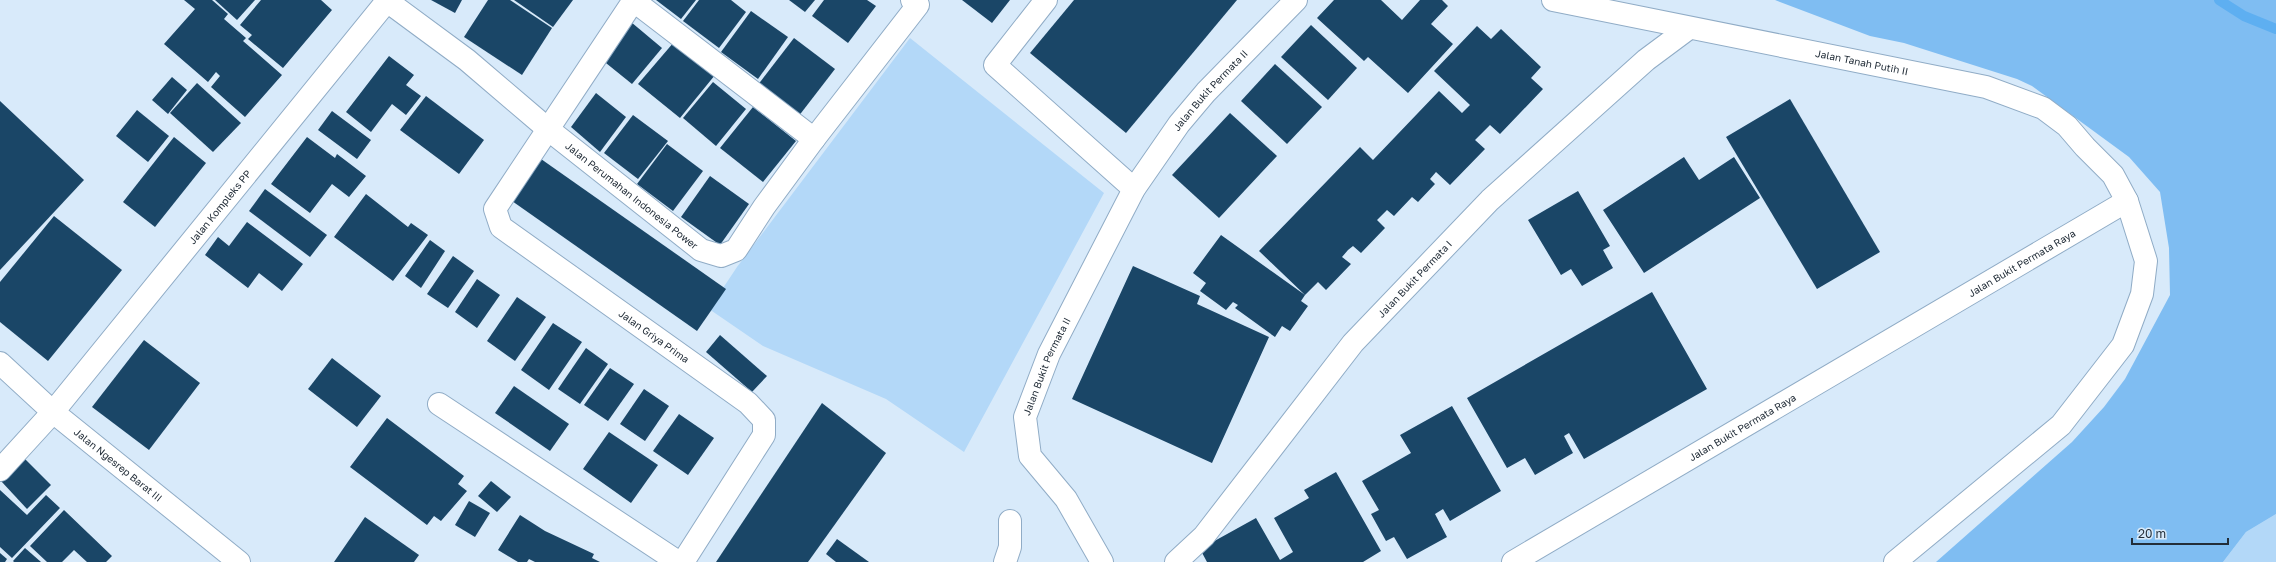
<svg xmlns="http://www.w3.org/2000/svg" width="2276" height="562" font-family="'Golos Text',sans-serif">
  <rect width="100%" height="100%" fill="#d8eafa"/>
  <g fill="#b3d8f8">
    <polygon points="910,38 1104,193 964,452 886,399 763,346 709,309 737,267"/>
    <polygon points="2276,514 2276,562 2223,562 2246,532"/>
  </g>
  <polygon fill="#7fbdf2" points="1775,0 2276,0 2276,514 2246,532 2223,562 1936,562 2072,442 2104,407 2125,379 2170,295 2169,248 2160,192 2129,157 2032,86 2017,79 1904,43 1870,36"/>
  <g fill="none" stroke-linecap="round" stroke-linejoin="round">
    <polyline stroke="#5eaff1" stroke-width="10" points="2219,0 2244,16 2276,29"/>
  </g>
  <g fill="#1a4667">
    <polygon points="184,0 212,0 228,14 224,19 246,38 243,41 282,75 245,117 211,87 220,76 216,72 208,82 164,44 195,9"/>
    <polygon points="215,0 255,0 237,20"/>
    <polygon points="261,0 321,0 332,10 283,68 248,39 252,35 240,25"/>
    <polygon points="431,0 462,0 455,13"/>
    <polygon points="488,0 510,0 552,28 522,75 464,37"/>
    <polygon points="514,0 573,0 553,27"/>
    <polygon points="656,0 696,0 681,19"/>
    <polygon points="699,0 731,0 746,12 719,48 683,21"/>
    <polygon points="789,0 815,0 805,12"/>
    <polygon points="824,0 867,0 876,6 848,43 812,16"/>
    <polygon points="962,0 1010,0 992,23"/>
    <polygon points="1074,0 1237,0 1126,133 1030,53"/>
    <polygon points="1334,0 1381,0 1402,20 1420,0 1442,0 1448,6 1431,24 1453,44 1408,93 1368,57 1364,61 1317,18"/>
    <polygon points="751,11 788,37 758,79 721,52"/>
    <polygon points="631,22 662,48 632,84 601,59"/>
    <polygon points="1311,25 1357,68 1328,100 1281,57"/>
    <polygon points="1477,26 1491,39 1501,29 1541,67 1531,78 1543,89 1500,134 1490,125 1475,140 1485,149 1450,185 1436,172 1430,179 1435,184 1418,202 1412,197 1394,216 1387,210 1377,220 1385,228 1361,253 1353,246 1348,250 1342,257 1351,264 1326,290 1318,282 1305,295 1301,301 1308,306 1290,331 1282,326 1275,337 1235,308 1238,305 1233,302 1226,310 1200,291 1206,283 1193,273 1221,235 1305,295 1259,251 1360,147 1373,160 1439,91 1462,113 1470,105 1434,71"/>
    <polygon points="794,38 835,69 798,117 757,86"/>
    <polygon points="674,42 715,75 680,118 638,84"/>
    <polygon points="389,56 414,75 406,85 421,96 406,115 392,104 371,132 346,112"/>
    <polygon points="1275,64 1322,107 1287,144 1241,101"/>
    <polygon points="172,77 187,90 168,114 152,100"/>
    <polygon points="713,82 746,109 716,146 683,118"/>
    <polygon points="197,83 241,123 213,152 170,113"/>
    <polygon points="596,93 626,117 600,152 571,127"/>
    <polygon points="426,96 484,140 459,174 400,130"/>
    <polygon points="1790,99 1880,252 1817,289 1726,137"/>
    <polygon points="0,101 84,180 0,270"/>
    <polygon points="753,107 796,141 763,182 720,148"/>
    <polygon points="137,110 169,136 148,162 116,136"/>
    <polygon points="332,111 371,140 357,159 318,130"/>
    <polygon points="1230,113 1277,156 1219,218 1172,175"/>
    <polygon points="633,115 668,141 638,179 604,153"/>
    <polygon points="174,137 206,163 155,227 123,202"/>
    <polygon points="307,137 335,158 337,154 366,176 349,197 332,184 310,213 271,184"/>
    <polygon points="667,144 703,171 673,211 637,184"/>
    <polygon points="1684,157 1699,180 1734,157 1760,198 1644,273 1603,210"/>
    <polygon points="541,159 726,289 697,331 512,201"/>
    <polygon points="710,176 749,204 720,245 681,217"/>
    <polygon points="265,189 327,235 310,257 249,211"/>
    <polygon points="1578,191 1610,246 1603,250 1613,268 1582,286 1571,269 1561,275 1528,220"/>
    <polygon points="366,194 408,227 411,223 428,235 393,281 334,237"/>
    <polygon points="54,216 122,270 48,361 0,322 0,282"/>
    <polygon points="247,222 303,264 282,291 259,273 248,288 205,255 218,237 229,246"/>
    <polygon points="430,240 445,251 421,288 405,276"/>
    <polygon points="453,256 474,271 448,308 427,294"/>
    <polygon points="1133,266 1200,296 1197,304 1269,337 1212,463 1072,399"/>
    <polygon points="477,279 500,295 477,328 455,312"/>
    <polygon points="1652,292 1707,389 1584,459 1569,433 1564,436 1573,453 1535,475 1525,458 1507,468 1467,398"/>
    <polygon points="517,297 546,317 515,361 487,341"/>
    <polygon points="553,323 582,342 549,390 521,370"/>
    <polygon points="720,335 767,376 752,392 706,352"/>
    <polygon points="144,340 200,383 149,450 92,407"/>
    <polygon points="586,348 608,364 580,404 558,389"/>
    <polygon points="332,358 381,396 357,427 308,389"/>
    <polygon points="610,368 634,384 608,421 584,405"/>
    <polygon points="514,386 569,424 550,451 495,413"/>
    <polygon points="644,389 669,406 645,441 620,424"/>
    <polygon points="822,403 886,453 808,562 716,562"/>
    <polygon points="1452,406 1501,491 1450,521 1443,509 1435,514 1447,537 1407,559 1394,537 1386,541 1371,514 1379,510 1362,481 1411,453 1400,435"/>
    <polygon points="679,414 714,438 688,475 653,451"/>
    <polygon points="387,418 464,476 458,484 467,491 441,521 434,516 427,525 350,467"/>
    <polygon points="609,432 658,465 631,503 583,469"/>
    <polygon points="22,456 51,485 27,509 1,481"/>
    <polygon points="1336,472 1381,551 1363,562 1207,562 1200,549 1256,518 1280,560 1293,552 1274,518 1309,498 1304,490"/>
    <polygon points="491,481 511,497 497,512 478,496"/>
    <polygon points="0,490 27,515 46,495 60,508 12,558 0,547"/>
    <polygon points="469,501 490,513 475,537 455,525"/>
    <polygon points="64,510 112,556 106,562 87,562 74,550 62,562 47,562 30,546"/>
    <polygon points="520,515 545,531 594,554 592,558 600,562 535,562 529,559 527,562 518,562 498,550"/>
    <polygon points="365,517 419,555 414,562 334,562"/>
    <polygon points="837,539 869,562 836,562 826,554"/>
    <polygon points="25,548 41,562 14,562 13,561"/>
    <polygon points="0,553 7,559 5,562 0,562"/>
  </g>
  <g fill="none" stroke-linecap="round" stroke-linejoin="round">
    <defs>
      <g id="street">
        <path id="s1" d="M634,0L495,209L501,227L748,403L764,420V435L683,562"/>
        <polyline points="1046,0 995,65 1134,189"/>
        <path id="s2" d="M1553,0L1986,87L2043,108L2067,126L2085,147L2113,175L2127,201"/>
        <polyline points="634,1 814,139"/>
        <path id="s3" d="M0,363L53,412L239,562"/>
        <polyline points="439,404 678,562"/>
        <path id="s4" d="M0,470L53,412L387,1L467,60L549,130L701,250L721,256L736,250L764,207L814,139L918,5L912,0"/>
        <polyline points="1005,562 1010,547 1010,521"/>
        <path id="s5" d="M1102,562L1066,499L1030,456L1025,417L1049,354L1134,189L1179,124L1206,92L1296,0"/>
        <path id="s6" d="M1176,562L1204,536L1353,343L1490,200L1646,60L1689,28"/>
        <path id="s7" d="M1513,562L2127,201L2146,261L2142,294L2123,345L2061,425L1895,562"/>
      </g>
    </defs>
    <use href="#street" stroke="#90acc6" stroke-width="24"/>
    <use href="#street" stroke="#fff" stroke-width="22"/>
  </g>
  <g text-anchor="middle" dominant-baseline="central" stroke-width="4" stroke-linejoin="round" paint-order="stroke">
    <g font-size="10" fill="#232e39" stroke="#d8eafa">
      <text stroke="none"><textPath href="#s2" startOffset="315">Jalan Tanah Putih II</textPath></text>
      <text stroke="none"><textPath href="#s5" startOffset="546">Jalan Bukit Permata II</textPath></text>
      <text stroke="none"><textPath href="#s4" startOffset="921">Jalan Perumahan Indonesia Power</textPath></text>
      <text stroke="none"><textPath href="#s4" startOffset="343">Jalan Kompleks PP</textPath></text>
      <text stroke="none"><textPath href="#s7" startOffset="590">Jalan Bukit Permata Raya</textPath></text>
      <text stroke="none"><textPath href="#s6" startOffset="371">Jalan Bukit Permata I</textPath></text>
      <text stroke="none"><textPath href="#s1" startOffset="458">Jalan Griya Prima</textPath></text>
      <text stroke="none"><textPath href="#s5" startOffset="223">Jalan Bukit Permata II</textPath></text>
      <text stroke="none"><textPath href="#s7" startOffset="266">Jalan Bukit Permata Raya</textPath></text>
      <text stroke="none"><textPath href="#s3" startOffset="156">Jalan Ngesrep Barat III</textPath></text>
    </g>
  </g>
  <path d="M2132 538v6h96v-6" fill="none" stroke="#232e39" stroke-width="2"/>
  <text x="2138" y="538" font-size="12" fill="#232e39" stroke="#d8eafa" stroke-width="3" paint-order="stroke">20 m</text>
</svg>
